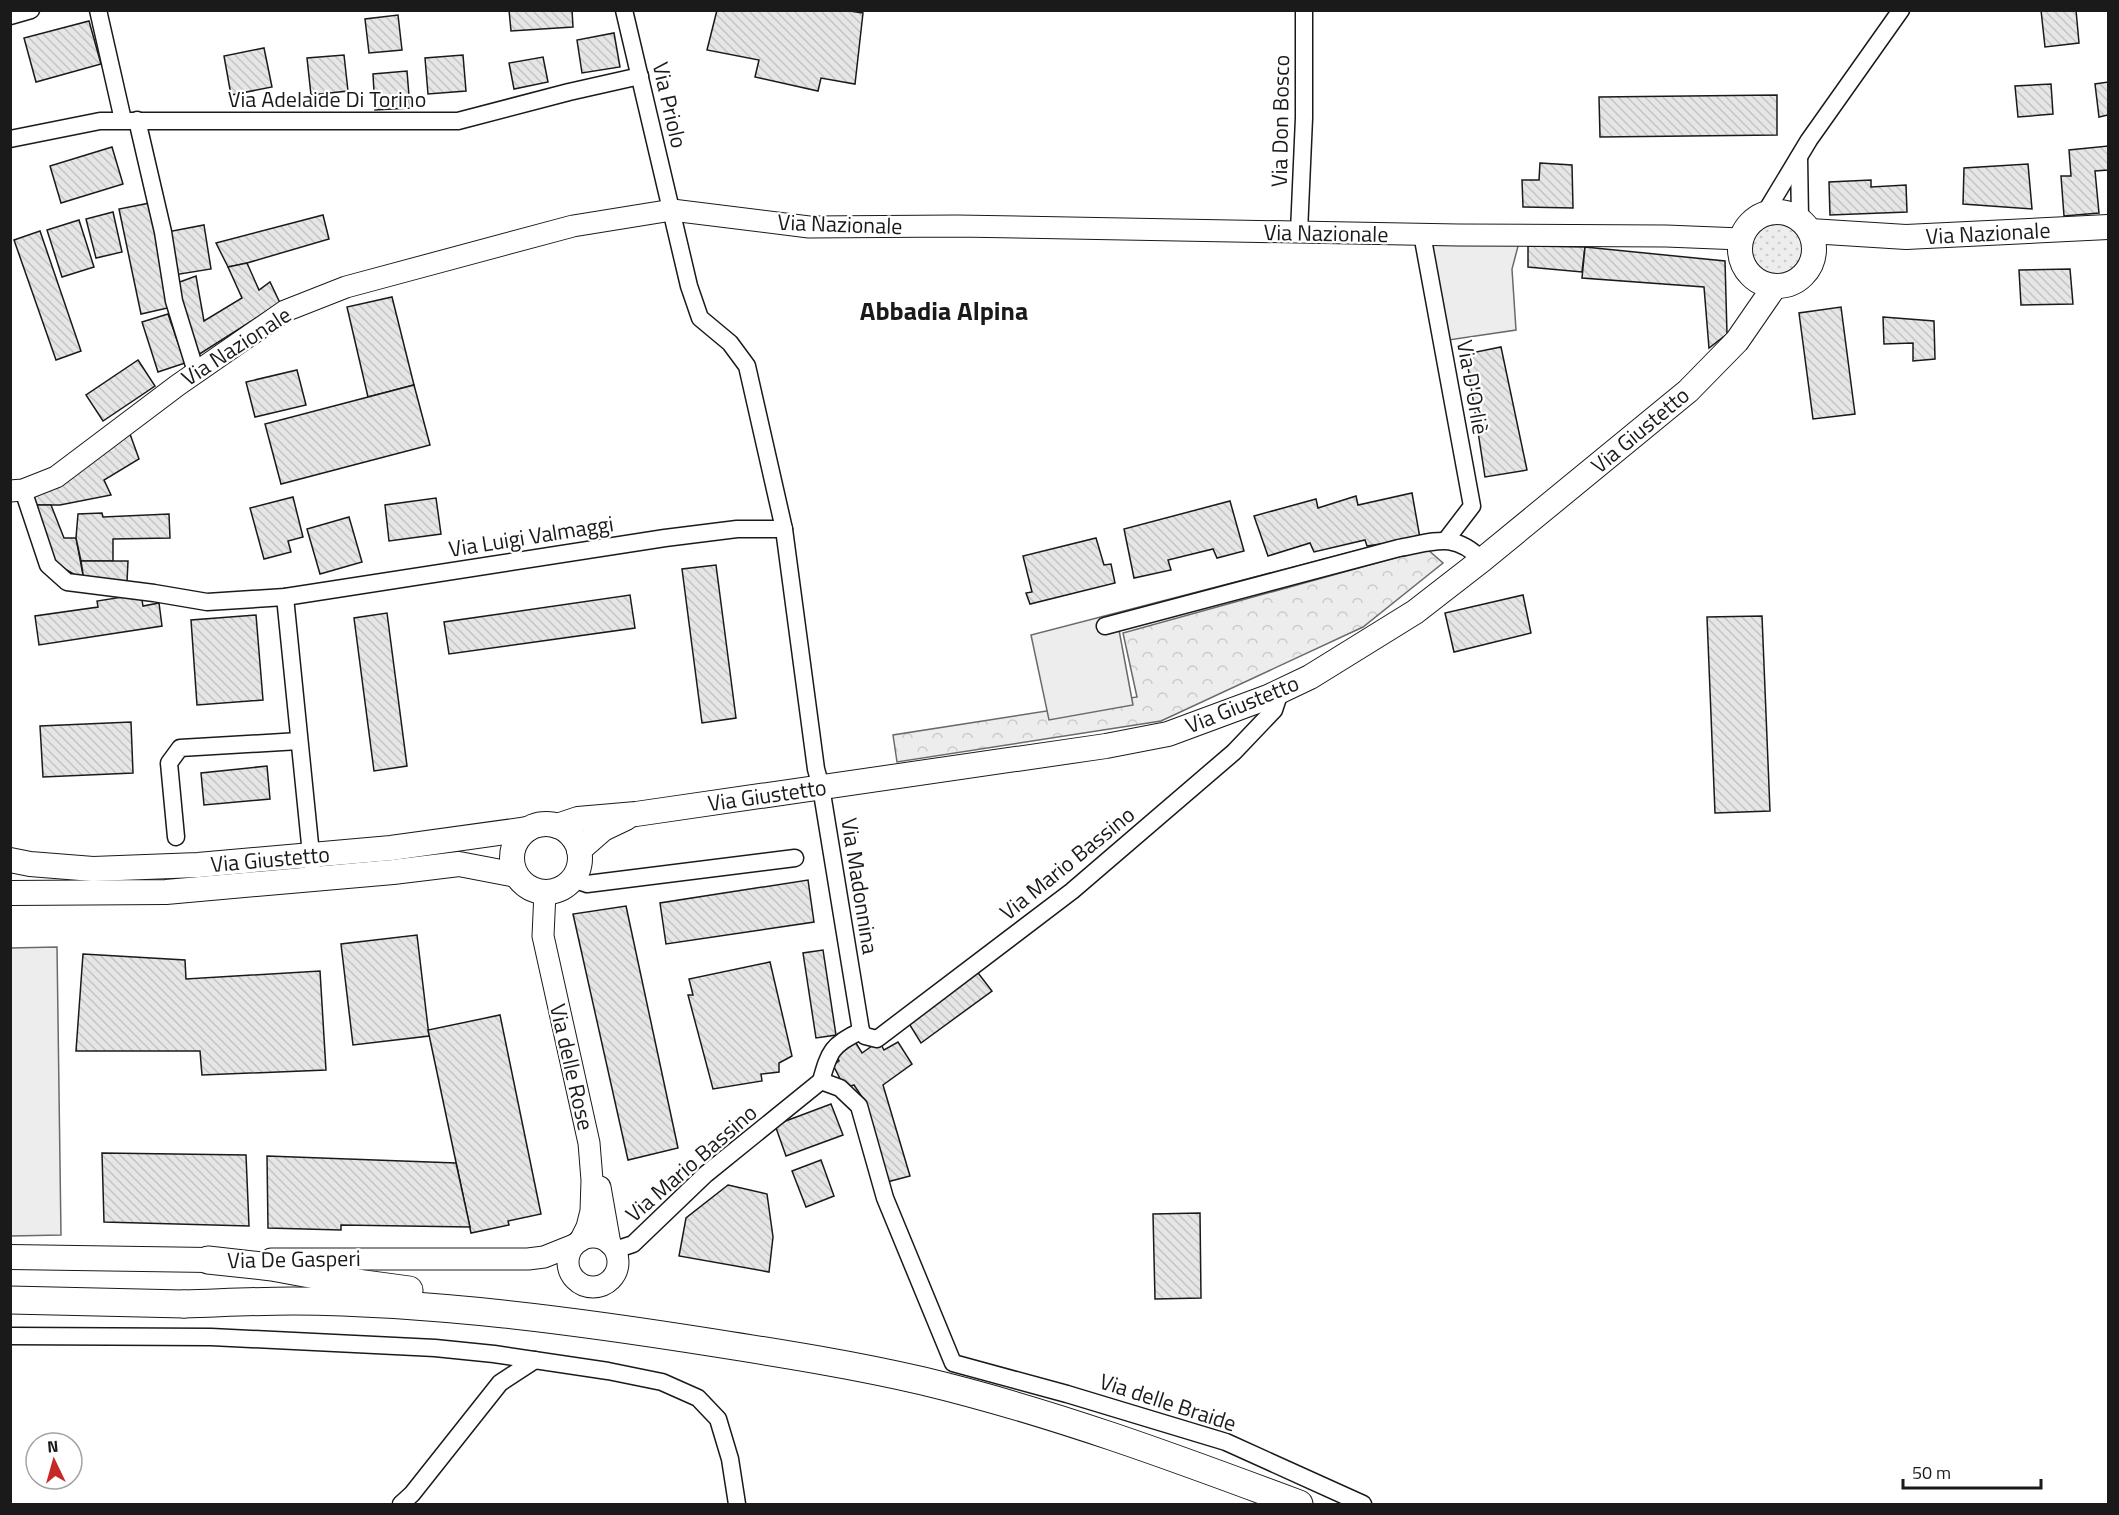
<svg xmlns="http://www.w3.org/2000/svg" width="2119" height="1515" font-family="'Titillium Web',sans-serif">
  <defs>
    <pattern id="grass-dots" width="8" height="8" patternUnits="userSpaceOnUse" patternTransform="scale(1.5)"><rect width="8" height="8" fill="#ededed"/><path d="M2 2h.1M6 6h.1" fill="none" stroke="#cbcbcb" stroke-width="1.8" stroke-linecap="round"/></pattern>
    <pattern id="forest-crowns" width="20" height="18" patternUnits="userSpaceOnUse" patternTransform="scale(1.5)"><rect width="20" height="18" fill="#ededed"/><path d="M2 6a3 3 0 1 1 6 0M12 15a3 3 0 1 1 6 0" fill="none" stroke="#cbcbcb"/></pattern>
    <pattern id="building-back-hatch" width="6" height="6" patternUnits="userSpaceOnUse" patternTransform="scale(1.5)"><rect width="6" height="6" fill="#e6e6e6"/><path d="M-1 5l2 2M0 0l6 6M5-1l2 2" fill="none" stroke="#c5c5c5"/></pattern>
  </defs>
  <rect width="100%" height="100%" fill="#fff"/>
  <circle fill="url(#grass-dots)" stroke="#6a6a6a" stroke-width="1.5" cx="1777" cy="249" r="25"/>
  <polygon fill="url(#forest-crowns)" stroke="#6a6a6a" stroke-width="1.5" points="1427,549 1443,563 1363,627 1161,721 897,762 893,735 1137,697 1123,633"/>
  <g fill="#ededed" stroke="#6a6a6a" stroke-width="1.5">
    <polygon points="1422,234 1521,235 1512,269 1516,330 1442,341"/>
    <polygon points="1370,547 1418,549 1119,630 1133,705 1049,720 1031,635"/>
    <polygon points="57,947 61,1235 11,1236 11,948"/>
  </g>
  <g fill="url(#building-back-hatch)" stroke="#1a1a1a" stroke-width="1.5">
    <polygon points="509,10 572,10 573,27 511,31"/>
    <polygon points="717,10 843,10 863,13 855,84 821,78 818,91 755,77 759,60 707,50"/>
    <polygon points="2041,10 2076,10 2079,43 2045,47"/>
    <polygon points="398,15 402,50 369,53 365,19"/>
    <polygon points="89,21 101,64 36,82 24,38"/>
    <polygon points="614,33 620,67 582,73 577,40"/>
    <polygon points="264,48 272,87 231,95 224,56"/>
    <polygon points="344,55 348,91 311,95 307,58"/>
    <polygon points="463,55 466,91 428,94 425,58"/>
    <polygon points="543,57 548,82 514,89 509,63"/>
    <polygon points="407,71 410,108 375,110 373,74"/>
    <polygon points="2108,82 2108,115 2099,117 2095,84"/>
    <polygon points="2051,84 2053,114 2018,117 2015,86"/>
    <polygon points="1777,95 1777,135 1600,137 1599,97"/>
    <polygon points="2108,146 2108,170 2095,171 2099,213 2064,216 2061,176 2071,176 2069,150"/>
    <polygon points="112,147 123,184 61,203 50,166"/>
    <polygon points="1540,163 1572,165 1573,208 1523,207 1522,180 1539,180"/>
    <polygon points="2028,164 2032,209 1963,204 1964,168"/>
    <polygon points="1871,180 1871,187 1906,185 1907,212 1830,215 1829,182"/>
    <polygon points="150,203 172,307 141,314 119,209"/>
    <polygon points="113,212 122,252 96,258 86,219"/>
    <polygon points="323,215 329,239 247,263 228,267 216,243"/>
    <polygon points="79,220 94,267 62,277 47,230"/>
    <polygon points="204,225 211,269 174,275 167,232"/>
    <polygon points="40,231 81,351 56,360 14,240"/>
    <polygon points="1528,246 1585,247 1582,272 1528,267"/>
    <polygon points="1585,247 1725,261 1727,334 1709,348 1704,287 1582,278"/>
    <polygon points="247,263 259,290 270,282 280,303 198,355 177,283 196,276 204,321 242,298 228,267"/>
    <polygon points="2070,269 2073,304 2021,305 2019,270"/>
    <polygon points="392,297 414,385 368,397 347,307"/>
    <polygon points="1841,307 1855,414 1813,419 1799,313"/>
    <polygon points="168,314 185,363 158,372 142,322"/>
    <polygon points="1883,317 1934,321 1935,359 1913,361 1913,343 1884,344"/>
    <polygon points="1501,347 1527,470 1485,477 1466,354"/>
    <polygon points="138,360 155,386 103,421 86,395"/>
    <polygon points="297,370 306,405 255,417 246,382"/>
    <polygon points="414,385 430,445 281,484 265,424"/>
    <polygon points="130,434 139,459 104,480 111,495 60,505 33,505 30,496"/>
    <polygon points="1412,493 1420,538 1367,546 1365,540 1314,552 1310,543 1268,556 1254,516 1316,499 1318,508 1356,496 1358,505"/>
    <polygon points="293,497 303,537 288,541 291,552 264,559 250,508"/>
    <polygon points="436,498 441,534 389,541 385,505"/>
    <polygon points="1230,501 1244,551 1217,558 1213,549 1168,560 1171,570 1134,578 1124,529"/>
    <polygon points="33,505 51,505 64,538 76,538 84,580 51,561"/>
    <polygon points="102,513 103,517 169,514 170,538 113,539 113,561 81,561 76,538 78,514"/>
    <polygon points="349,517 362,562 320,574 307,529"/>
    <polygon points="1096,538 1104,565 1111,564 1115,583 1030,604 1026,593 1032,592 1023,556"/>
    <polygon points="81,561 128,561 127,582 84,580"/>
    <polygon points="716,565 736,718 702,723 682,569"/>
    <polygon points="141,594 143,606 159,603 162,626 39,645 35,616 98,607 97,601"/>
    <polygon points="630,595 635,628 449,654 444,622"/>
    <polygon points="1523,595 1531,633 1454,652 1445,613"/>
    <polygon points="387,613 407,766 374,771 354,618"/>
    <polygon points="256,615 263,700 197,705 191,620"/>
    <polygon points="1762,616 1770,811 1715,813 1707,617"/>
    <polygon points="131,722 133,773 43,777 40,726"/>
    <polygon points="267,766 270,799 204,805 201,773"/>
    <polygon points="808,880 814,922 666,944 660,903"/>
    <polygon points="626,906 678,1148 628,1160 573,914"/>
    <polygon points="417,935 429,1036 353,1045 341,944"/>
    <polygon points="823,950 836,1035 816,1038 803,953"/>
    <polygon points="83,954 185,960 186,979 320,971 326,1070 202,1075 200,1051 76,1051"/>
    <polygon points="770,962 792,1056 779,1063 779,1072 761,1074 762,1081 713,1089 688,995 693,995 689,979"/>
    <polygon points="975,969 992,991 921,1043 908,1022"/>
    <polygon points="500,1015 541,1214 508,1221 509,1225 471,1233 428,1030"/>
    <polygon points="854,1040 862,1053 879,1041 884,1050 898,1042 912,1064 883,1085 910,1176 887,1182 866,1103 854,1085 845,1088 833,1065 839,1061 835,1051"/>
    <polygon points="831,1104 843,1135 786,1156 775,1125"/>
    <polygon points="102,1153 246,1155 249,1226 104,1222"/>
    <polygon points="267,1156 456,1163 470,1227 341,1225 341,1230 268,1228"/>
    <polygon points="821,1160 834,1196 806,1207 792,1171"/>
    <polygon points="728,1185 767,1194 773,1237 769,1272 679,1256 686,1218"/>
    <polygon points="1200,1213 1201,1298 1155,1299 1153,1214"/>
  </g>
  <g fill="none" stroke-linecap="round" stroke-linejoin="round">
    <defs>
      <g id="minor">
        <polyline points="98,10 123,120"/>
        <path d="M624,10L689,286L700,318L730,343L747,366L784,529L816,769L821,787L861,1031C832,1044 829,1052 821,1081"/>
        <polyline points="10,16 31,10"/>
        <polyline points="137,120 163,232 174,301 196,372"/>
        <polyline points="10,139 100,121 458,121 569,92 640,76"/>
        <polyline points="1799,157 1800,219"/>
        <polyline points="1765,213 1809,140 1901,10"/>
        <polyline points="1299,232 1304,118 1304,10"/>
        <polyline points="1422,234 1472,506 1446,540"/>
        <polyline points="23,490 48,565 67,582 154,593 207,602 285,597 665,538 737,529 784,529"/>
        <polyline points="285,597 312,864"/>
        <path d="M1105,626L1399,548C1434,542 1454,531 1482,560"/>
        <polyline points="176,837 169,763 180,748 299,741"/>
        <polyline points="573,879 587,884 795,858"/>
        <polyline points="861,1031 865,1036 877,1039 1072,891 1234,752 1274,710 1280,692"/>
        <polyline points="821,1081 840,1088 859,1106 885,1198 953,1363 1067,1394 1226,1442 1363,1504"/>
        <polyline points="615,1250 633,1244 706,1174 821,1081"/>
        <polyline points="10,1336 211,1337 435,1348 494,1354 608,1371 662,1382 698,1398 718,1419 730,1459 737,1504"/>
        <polyline points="401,1504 412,1494 500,1383 535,1360"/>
      </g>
      <g id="tertiary">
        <polyline points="10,491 23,490 56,477 178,385 285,311 346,287 573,226 672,210 809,227 957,226 1458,235 1666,236 1741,239"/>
        <polyline points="545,892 543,936 589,1143 592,1180 591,1211 587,1227 580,1241"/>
        <polyline points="600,1187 610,1244"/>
        <circle cx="593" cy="1262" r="25"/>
        <polyline points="271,1259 528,1259 544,1257 574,1245"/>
      </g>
      <g id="secondary">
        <circle cx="1777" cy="249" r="37"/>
        <polyline points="1810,231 1906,237 2108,227"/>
        <circle cx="546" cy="858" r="34"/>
        <polyline points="557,826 578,819 636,814 1106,746 1168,734 1268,697 1310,677 1415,612 1482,560 1688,391 1737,341 1775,286"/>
        <polyline points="579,850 603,829 626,818"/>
        <polyline points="10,860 30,864 93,869 198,865 391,848 528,829"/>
        <polyline points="10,893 166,892 393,872 459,864 516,875"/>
        <polyline points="10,1257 208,1260"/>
      </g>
      <polyline id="primary" points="10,1300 184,1304"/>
      <g id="trunk">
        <polyline points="208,1260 272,1267 364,1284 409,1290"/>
        <path d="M184,1304C220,1303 256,1301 293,1301C434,1302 576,1321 715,1343C785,1354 854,1365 923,1381C1052,1412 1176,1458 1299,1504"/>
      </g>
    </defs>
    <use href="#minor" stroke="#1a1a1a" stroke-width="19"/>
    <use href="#tertiary" stroke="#1a1a1a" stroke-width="23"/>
    <use href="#secondary" stroke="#1a1a1a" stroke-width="26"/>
    <use href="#primary" stroke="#1a1a1a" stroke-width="29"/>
    <use href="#trunk" stroke="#1a1a1a" stroke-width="29"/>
    <use href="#minor" stroke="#fff" stroke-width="16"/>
    <use href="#tertiary" stroke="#fff" stroke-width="21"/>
    <use href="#secondary" stroke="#fff" stroke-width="24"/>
    <use href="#primary" stroke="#fff" stroke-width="27"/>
    <use href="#trunk" stroke="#fff" stroke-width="27"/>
  </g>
  <g text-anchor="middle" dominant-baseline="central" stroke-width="4.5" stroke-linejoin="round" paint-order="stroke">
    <g font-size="22" fill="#1a1a1a" stroke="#fff">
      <text x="327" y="99">Via Adelaide Di Torino</text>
      <text transform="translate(670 105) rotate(77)">Via Priolo</text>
      <text transform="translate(1280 121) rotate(-89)">Via Don Bosco</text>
      <text transform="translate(840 224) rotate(2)">Via Nazionale</text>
      <text transform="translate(1326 233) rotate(1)">Via Nazionale</text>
      <text transform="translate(1988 233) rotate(-3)">Via Nazionale</text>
      <text transform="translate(236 346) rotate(-33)">Via Nazionale</text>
      <text transform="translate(1473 387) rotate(80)">Via D'Orliè</text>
      <text transform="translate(1640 430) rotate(-40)">Via Giustetto</text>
      <text transform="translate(531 536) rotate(-9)">Via Luigi Valmaggi</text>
      <text transform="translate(1242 704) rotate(-22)">Via Giustetto</text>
      <text transform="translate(767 795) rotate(-8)">Via Giustetto</text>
      <text transform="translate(270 859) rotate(-5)">Via Giustetto</text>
      <text transform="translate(1067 863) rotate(-39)">Via Mario Bassino</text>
      <text transform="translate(860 886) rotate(81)">Via Madonnina</text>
      <text transform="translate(572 1067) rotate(77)">Via delle Rose</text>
      <text transform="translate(691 1163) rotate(-41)">Via Mario Bassino</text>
      <text transform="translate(294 1259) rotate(-1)">Via De Gasperi</text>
      <text transform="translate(1168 1402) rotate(18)">Via delle Braide</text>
    </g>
    <g font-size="26" font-weight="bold" fill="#1a1a1a" stroke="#fff">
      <text x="944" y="310">Abbadia Alpina</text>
    </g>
  </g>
  <rect width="2119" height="1515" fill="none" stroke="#1a1a1a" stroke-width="24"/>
  <g transform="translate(54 1461) rotate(355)"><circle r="28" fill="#ffffff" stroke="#a3a3a3" stroke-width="1.5"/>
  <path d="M0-4.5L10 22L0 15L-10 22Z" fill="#c62828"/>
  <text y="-9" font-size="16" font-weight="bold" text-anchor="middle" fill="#1a1a1a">N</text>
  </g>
  <path d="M1903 1479v9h138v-9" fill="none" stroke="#1a1a1a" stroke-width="3"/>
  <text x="1912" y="1479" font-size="18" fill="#1a1a1a" stroke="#ffffff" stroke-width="4.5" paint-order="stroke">50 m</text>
</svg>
